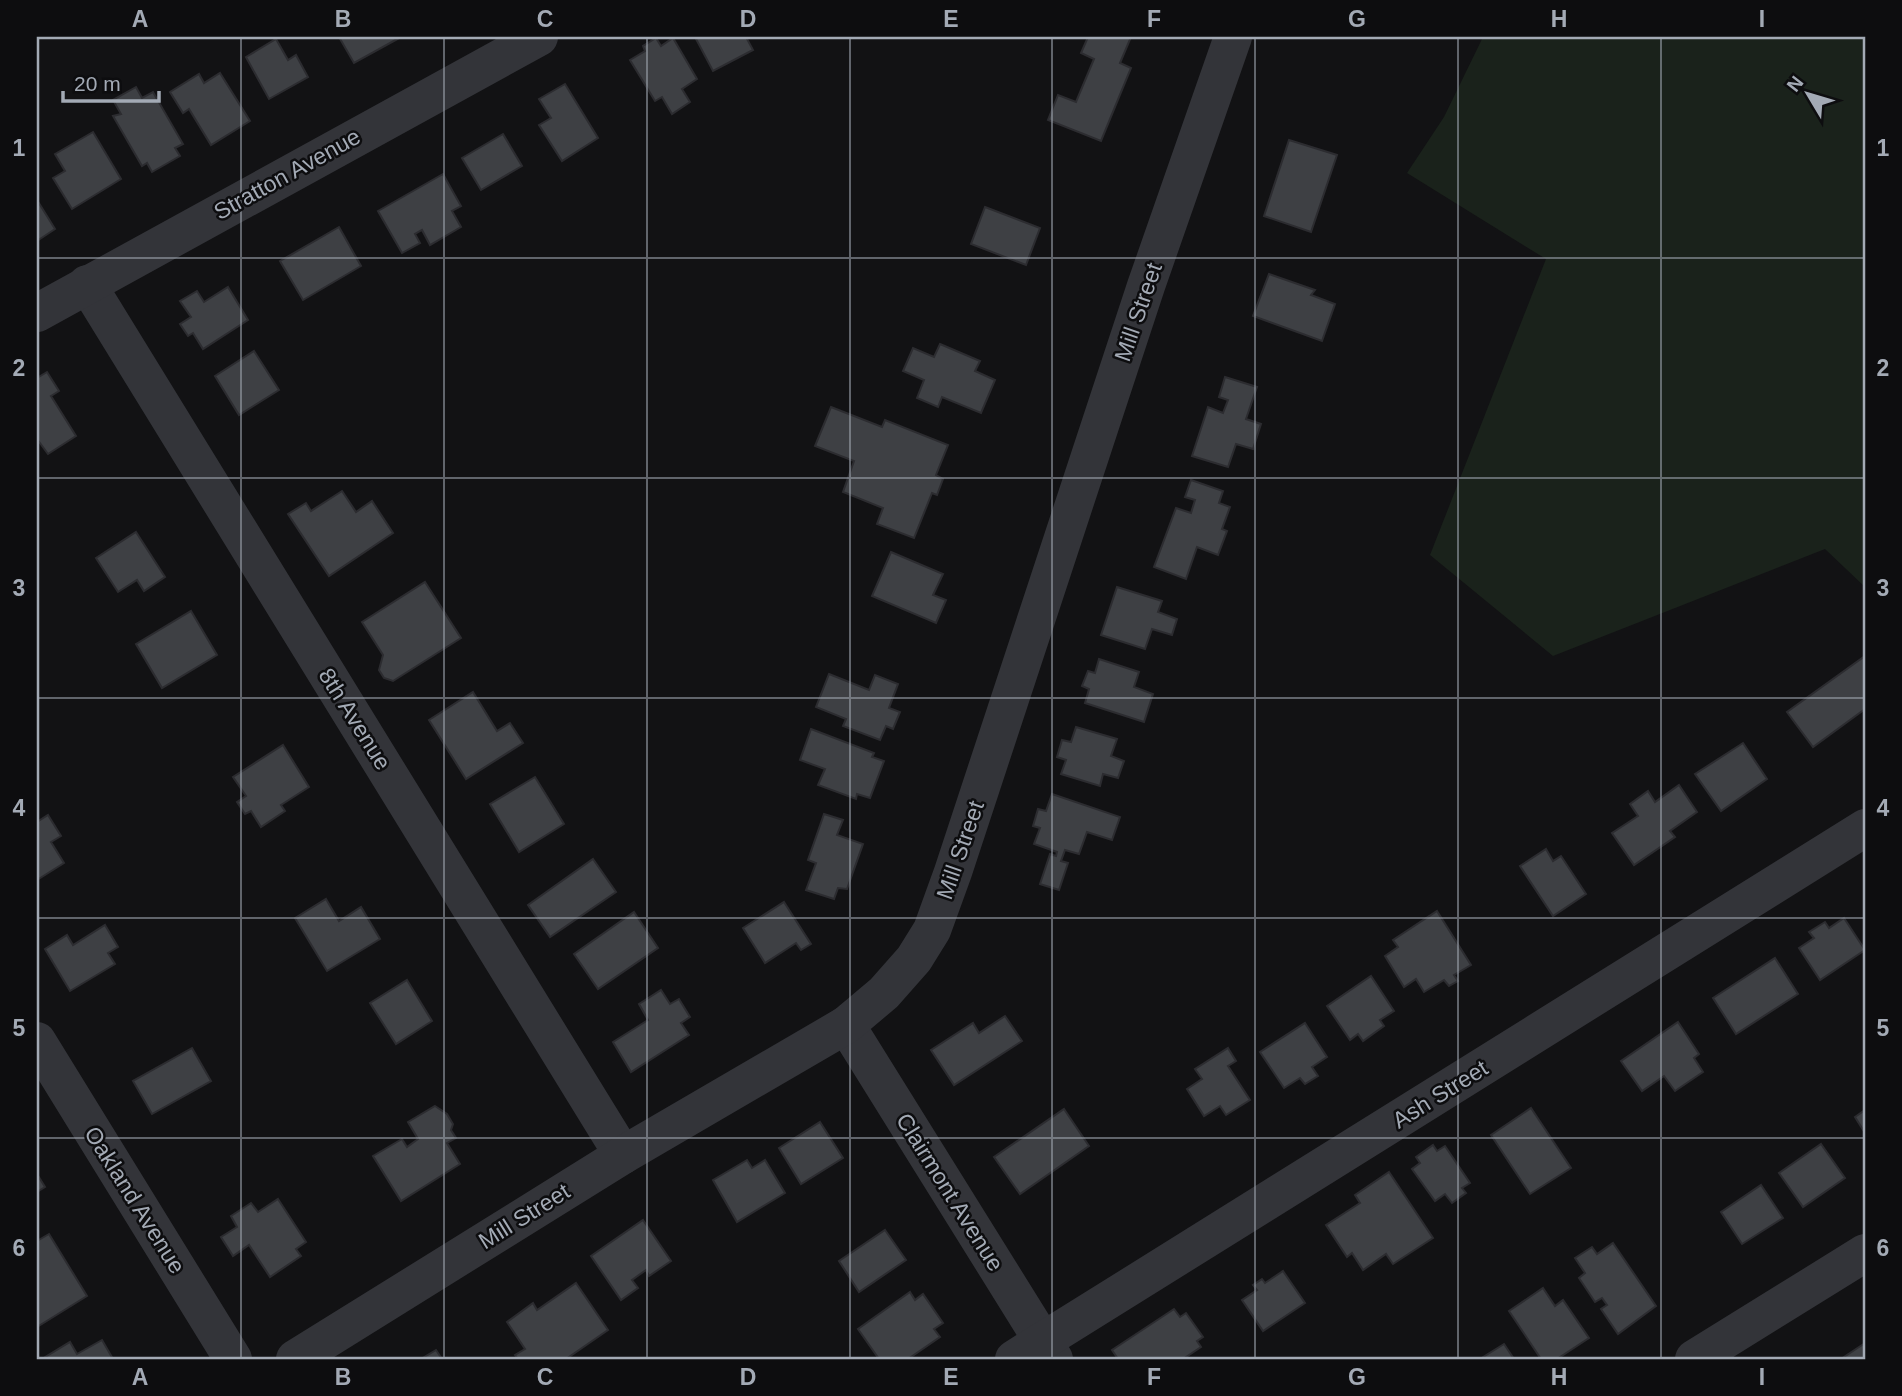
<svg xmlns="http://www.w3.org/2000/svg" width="1902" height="1396" font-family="Helvetica,sans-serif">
  <rect width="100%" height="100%" fill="#121214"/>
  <polygon fill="#1a221b" points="1483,37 1865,37 1865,587 1825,549 1553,656 1430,555 1546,259 1407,173 1444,117"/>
  <g fill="#3e4044" stroke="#2c2c30" stroke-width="2">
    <polygon points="339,37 401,37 354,63"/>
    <polygon points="695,37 746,37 753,50 713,71"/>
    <polygon points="1088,37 1131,37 1120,63 1131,68 1101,141 1048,120 1058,95 1076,102 1094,59 1081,53"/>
    <polygon points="656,38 661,46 673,38 697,79 682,89 690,102 672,114 662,97 655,101 630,60 645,51 643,46"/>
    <polygon points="276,39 288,60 296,55 308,77 269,99 246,57"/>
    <polygon points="220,73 250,121 211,145 189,109 183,113 170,92 199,74 204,83"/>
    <polygon points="565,84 598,138 562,161 539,125 551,118 539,99"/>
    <polygon points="136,87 142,98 153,92 183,144 175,148 180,156 152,172 147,163 142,166 113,116 121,114 113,100"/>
    <polygon points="93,132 121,179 72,209 53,178 65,171 55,154"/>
    <polygon points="503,134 522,166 481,190 462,158"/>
    <polygon points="1289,140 1337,155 1311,232 1264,216"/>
    <polygon points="443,174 461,206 452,211 461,227 430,245 422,230 415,234 420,243 402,253 378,211"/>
    <polygon points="37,200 55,229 37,241"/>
    <polygon points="985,207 1040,228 1026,265 971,244"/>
    <polygon points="339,227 361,266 303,300 280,261"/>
    <polygon points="1269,274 1315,290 1311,295 1335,304 1322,341 1253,316"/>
    <polygon points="228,287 248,320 203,349 193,333 188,336 180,324 191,317 180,301 197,291 204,302"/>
    <polygon points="940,344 980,361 975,371 995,380 981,413 942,397 938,407 917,398 924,380 903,371 913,348 934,357"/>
    <polygon points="254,351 279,390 239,415 215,376"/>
    <polygon points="47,372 59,391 51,396 76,436 48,454 37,439 37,378"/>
    <polygon points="1225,377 1257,387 1246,419 1261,424 1253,449 1236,444 1228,467 1192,456 1208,407 1223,413 1228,400 1219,397"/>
    <polygon points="831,407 882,427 885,420 948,445 936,475 943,479 937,495 932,493 914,538 877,524 883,508 843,492 854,461 815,446"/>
    <polygon points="1191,480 1223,491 1219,503 1230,507 1222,529 1227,531 1218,555 1197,547 1186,579 1154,567 1176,508 1191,513 1195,500 1185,497"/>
    <polygon points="342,491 356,512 372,501 393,533 329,576 288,514 306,503 311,511"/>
    <polygon points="136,532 165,577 144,591 137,580 118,592 96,558"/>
    <polygon points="891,552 943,574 933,595 946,600 936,623 872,596"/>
    <polygon points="425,582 461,638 393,681 384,678 379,670 383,655 362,622"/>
    <polygon points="1117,587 1162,601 1158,612 1177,619 1172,635 1152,629 1145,649 1101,635"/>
    <polygon points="191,611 217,655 162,688 136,644"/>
    <polygon points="1865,656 1865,709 1813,747 1787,712"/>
    <polygon points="1099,659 1139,672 1134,687 1153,694 1144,722 1085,703 1089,689 1082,686 1088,671 1095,673"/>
    <polygon points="829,674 869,690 875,675 898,684 889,708 900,712 893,729 886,726 880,740 843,726 846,719 816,707"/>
    <polygon points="473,692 497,731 510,723 523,743 466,779 429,720"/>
    <polygon points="1076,727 1117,739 1111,756 1124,761 1118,778 1103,774 1100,786 1061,774 1066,760 1057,757 1062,740 1071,742"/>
    <polygon points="811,729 874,753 872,757 884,761 870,798 857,794 856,799 818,785 825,769 800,760"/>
    <polygon points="1743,743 1767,779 1721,811 1695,774"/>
    <polygon points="283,745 309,787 281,805 285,811 261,827 251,811 245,814 237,802 246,796 233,777"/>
    <polygon points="535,777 564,824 519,852 490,804"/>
    <polygon points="1679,785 1697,812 1670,831 1675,837 1634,865 1612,833 1638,816 1630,804 1648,791 1655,802"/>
    <polygon points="1052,794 1120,817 1112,840 1087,832 1079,854 1065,850 1061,861 1068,863 1059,890 1040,884 1050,854 1056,856 1057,852 1034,844 1040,828 1033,826 1038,809 1046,811"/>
    <polygon points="824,814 843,820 837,835 863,844 847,889 838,888 834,899 806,890 816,863 808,860"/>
    <polygon points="48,815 61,836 51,842 64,863 37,880 37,822"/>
    <polygon points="1546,849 1553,861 1561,856 1586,894 1553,916 1520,866"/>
    <polygon points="593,859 616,892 550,937 528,905"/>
    <polygon points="326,899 339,921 361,907 380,939 327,971 295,918"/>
    <polygon points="784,902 811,944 801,950 796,943 765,963 743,928"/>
    <polygon points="1437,911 1471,965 1454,975 1458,981 1449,986 1444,980 1424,992 1416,979 1404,987 1385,956 1398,947 1393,940"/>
    <polygon points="634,912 658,948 598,989 574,954"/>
    <polygon points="1844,918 1865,950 1820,980 1799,948 1814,938 1809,932 1825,922 1829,928"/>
    <polygon points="105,925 118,947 108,953 115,964 70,991 45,949 67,935 73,945"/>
    <polygon points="1775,958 1798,994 1736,1034 1713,998"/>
    <polygon points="1371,976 1394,1011 1380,1020 1384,1026 1363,1041 1358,1034 1350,1040 1327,1006"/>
    <polygon points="407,980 432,1021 396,1044 370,1003"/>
    <polygon points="661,990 670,1004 679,999 690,1017 681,1023 689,1035 631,1072 613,1042 648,1020 639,1004"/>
    <polygon points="1005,1016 1022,1041 954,1085 931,1050 973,1023 979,1033"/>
    <polygon points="1678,1022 1699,1054 1694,1058 1703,1072 1675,1091 1664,1076 1642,1091 1621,1061"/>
    <polygon points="1305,1023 1327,1057 1312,1067 1318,1076 1305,1084 1300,1078 1284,1088 1260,1052"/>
    <polygon points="192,1048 211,1081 152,1114 133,1081"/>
    <polygon points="1228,1048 1236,1061 1228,1066 1250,1100 1226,1115 1220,1106 1204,1116 1187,1089 1202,1079 1195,1069"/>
    <polygon points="435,1106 447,1114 453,1124 451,1130 456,1138 447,1143 460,1164 401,1201 373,1156 402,1139 407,1147 418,1139 408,1122"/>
    <polygon points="1531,1108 1571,1168 1530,1194 1491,1135"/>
    <polygon points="1064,1109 1089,1146 1020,1194 994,1157"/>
    <polygon points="1865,1110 1865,1133 1855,1117"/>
    <polygon points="820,1122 843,1158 801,1184 779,1148"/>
    <polygon points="1821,1144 1845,1178 1803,1207 1779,1173"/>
    <polygon points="1433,1145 1437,1151 1445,1146 1470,1183 1462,1188 1466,1193 1452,1203 1445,1194 1435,1201 1412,1169 1420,1163 1416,1157"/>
    <polygon points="747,1160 752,1168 765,1160 785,1193 737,1222 713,1180"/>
    <polygon points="1389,1172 1433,1238 1393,1264 1386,1254 1363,1270 1352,1253 1347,1257 1326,1225 1360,1203 1355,1195"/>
    <polygon points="37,1174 45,1187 37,1192"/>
    <polygon points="1761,1185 1783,1218 1742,1244 1721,1212"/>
    <polygon points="278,1199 306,1242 296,1249 301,1256 270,1277 249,1245 233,1256 221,1237 237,1227 231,1216 251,1203 258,1212"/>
    <polygon points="643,1220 671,1261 649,1276 646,1270 632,1280 638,1288 621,1300 591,1256"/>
    <polygon points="885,1230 906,1260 859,1292 839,1261"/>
    <polygon points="49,1234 87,1296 37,1327 37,1241"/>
    <polygon points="1613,1243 1656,1306 1618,1334 1601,1309 1607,1305 1602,1298 1595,1302 1579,1278 1585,1273 1575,1258 1592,1247 1597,1254"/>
    <polygon points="1283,1271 1305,1303 1263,1331 1242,1300 1257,1290 1253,1285 1262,1279 1265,1283"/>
    <polygon points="576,1283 608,1330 566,1359 518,1359 515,1355 525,1349 507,1322 533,1303 537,1310"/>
    <polygon points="1543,1288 1555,1306 1563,1300 1589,1338 1557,1359 1541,1359 1509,1311"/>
    <polygon points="910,1292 915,1300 923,1294 943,1323 934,1329 940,1337 908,1359 879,1359 858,1329"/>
    <polygon points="1174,1309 1180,1317 1186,1313 1203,1337 1197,1341 1201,1347 1183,1359 1118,1359 1112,1350"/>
    <polygon points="102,1340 113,1359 42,1359 70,1342 77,1354"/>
    <polygon points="1865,1343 1865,1359 1841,1359"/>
    <polygon points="1504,1344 1514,1359 1480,1359"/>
    <polygon points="436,1350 442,1359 421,1359"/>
  </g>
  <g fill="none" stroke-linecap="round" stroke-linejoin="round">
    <g stroke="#333439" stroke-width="38">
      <polyline points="87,284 623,1155"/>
      <polyline points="37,313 539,37"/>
      <polyline points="846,1025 1054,1359"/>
      <polyline points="37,1041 233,1359"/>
      <polyline points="295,1359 623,1155 846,1025 884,993 914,959 932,930 953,872 1146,286 1233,37"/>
      <polyline points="1014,1359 1865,828"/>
      <polyline points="1694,1359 1865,1253"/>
    </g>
  </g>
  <path fill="none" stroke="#a3aab5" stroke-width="2" stroke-opacity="0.55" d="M241,37V1359M444,37V1359M647,37V1359M850,37V1359M1052,37V1359M1255,37V1359M1458,37V1359M1661,37V1359M37,258H1865M37,478H1865M37,698H1865M37,918H1865M37,1138H1865"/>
  <g text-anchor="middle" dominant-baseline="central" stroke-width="5" stroke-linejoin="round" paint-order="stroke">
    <g font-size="23" fill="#a3aab5" stroke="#0d0d0f">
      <text transform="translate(287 174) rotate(-29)">Stratton Avenue</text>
      <text transform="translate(1138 312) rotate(-71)">Mill Street</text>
      <text transform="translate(355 719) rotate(58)">8th Avenue</text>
      <text transform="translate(960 850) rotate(-71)">Mill Street</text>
      <text transform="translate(1440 1094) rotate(-32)">Ash Street</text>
      <text transform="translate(950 1192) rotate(58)">Clairmont Avenue</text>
      <text transform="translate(135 1200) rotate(58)">Oakland Avenue</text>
      <text transform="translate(524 1216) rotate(-32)">Mill Street</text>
    </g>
  </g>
  <rect width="1902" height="1396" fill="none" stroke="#0d0d0f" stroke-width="77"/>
  <g transform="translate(1808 94) rotate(308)" stroke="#0d0d0f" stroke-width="5" paint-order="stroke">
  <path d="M0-5L12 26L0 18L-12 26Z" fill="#a3aab5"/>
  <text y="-10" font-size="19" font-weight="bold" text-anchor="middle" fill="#a3aab5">N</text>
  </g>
  <path d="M63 91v10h96v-10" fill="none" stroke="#a3aab5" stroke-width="3.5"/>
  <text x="74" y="91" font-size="21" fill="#a3aab5" stroke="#0d0d0f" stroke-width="5" paint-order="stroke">20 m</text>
  <rect x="38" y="38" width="1826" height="1320" fill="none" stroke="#a3aab5" stroke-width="2.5"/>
  <g font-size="23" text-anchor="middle" font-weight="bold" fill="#a3aab5">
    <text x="140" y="27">A</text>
    <text x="343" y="27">B</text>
    <text x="545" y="27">C</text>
    <text x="748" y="27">D</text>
    <text x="951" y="27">E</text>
    <text x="1154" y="27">F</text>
    <text x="1357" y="27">G</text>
    <text x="1559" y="27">H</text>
    <text x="1762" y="27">I</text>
    <text x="19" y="156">1</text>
    <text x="1883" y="156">1</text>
    <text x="19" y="376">2</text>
    <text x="1883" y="376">2</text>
    <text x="19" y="596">3</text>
    <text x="1883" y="596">3</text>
    <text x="19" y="816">4</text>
    <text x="1883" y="816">4</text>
    <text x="19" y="1036">5</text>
    <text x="1883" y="1036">5</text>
    <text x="19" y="1256">6</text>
    <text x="1883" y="1256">6</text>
    <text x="140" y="1385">A</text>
    <text x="343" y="1385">B</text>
    <text x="545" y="1385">C</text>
    <text x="748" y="1385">D</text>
    <text x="951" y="1385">E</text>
    <text x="1154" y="1385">F</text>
    <text x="1357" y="1385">G</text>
    <text x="1559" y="1385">H</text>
    <text x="1762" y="1385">I</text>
  </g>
</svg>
